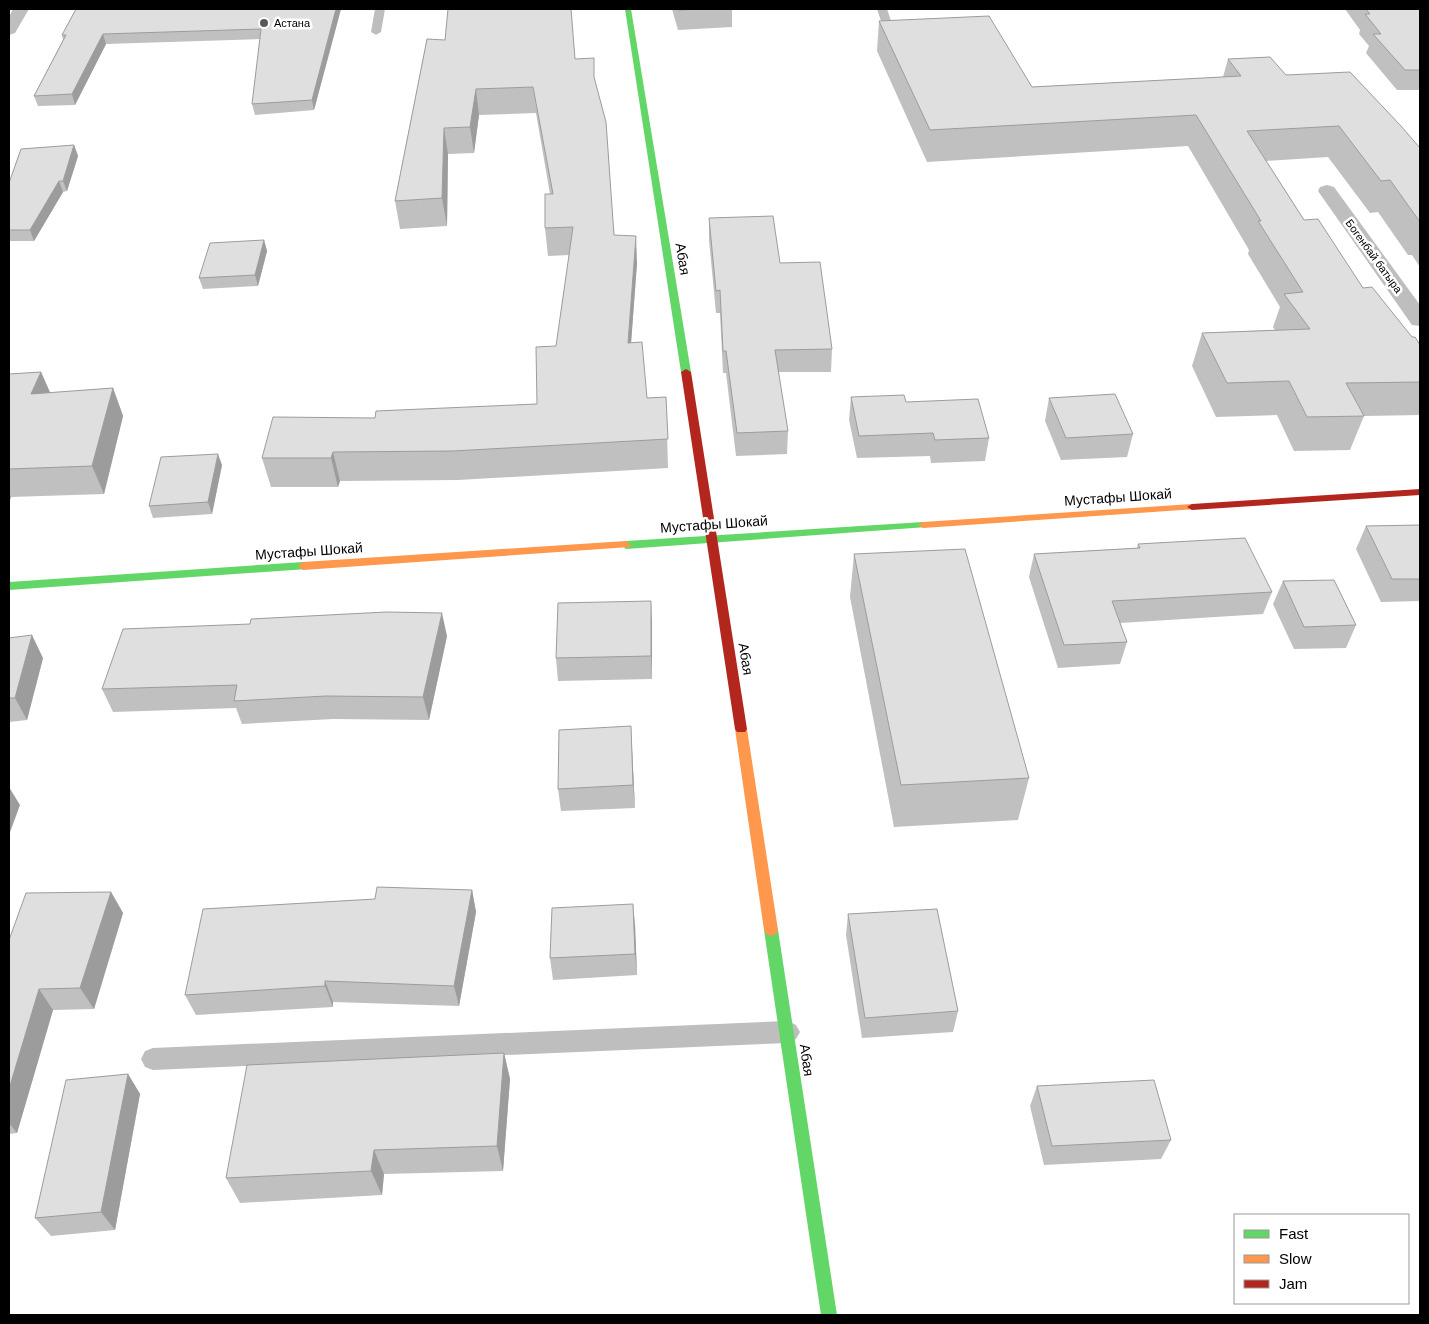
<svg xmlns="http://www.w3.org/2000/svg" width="1429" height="1324" font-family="Helvetica,sans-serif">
  <rect width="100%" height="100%" fill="#fff"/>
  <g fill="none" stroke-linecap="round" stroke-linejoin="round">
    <g fill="#bebebe" fill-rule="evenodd">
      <polygon points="375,9 385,9 381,32 376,35 371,32"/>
      <polygon points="877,9 887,9 895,33 894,35 886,35 885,33"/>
      <polygon points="788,1021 796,1025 800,1032 796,1039 788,1043 153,1070 145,1067 141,1059 145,1051 153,1048"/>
    </g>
    <g fill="#bebebe" fill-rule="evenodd">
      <polygon points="13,9 29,9 15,33 9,35 9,17"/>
      <polygon points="1327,185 1334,187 1420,305 1420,326 1412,325 1318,191 1320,187"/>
    </g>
    <g fill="#63d668" fill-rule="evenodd">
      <polygon points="625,9 631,9 691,372 686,375 681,372"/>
      <polygon points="923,522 928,525 927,527 626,549 621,545 626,541"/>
      <polygon points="303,562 308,566 307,569 9,590 9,582"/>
      <polygon points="771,924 776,926 778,930 837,1315 821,1315 764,930 766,926"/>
    </g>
    <g fill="#ff974d" fill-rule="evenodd">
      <polygon points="1192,504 1196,505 1197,507 1196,509 923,528 918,525 923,522"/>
      <polygon points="626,541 631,545 630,547 303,570 298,566 303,562"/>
      <polygon points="741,725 745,726 747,729 778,930 776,934 771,936 766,934 764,930 735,729 737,726"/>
    </g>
    <g fill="#b3261e" fill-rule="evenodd">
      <polygon points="686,369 691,372 747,729 745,732 737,732 735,729 681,372"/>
      <polygon points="1420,489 1420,495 1192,510 1187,507 1192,504"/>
    </g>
  </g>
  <g fill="#c0c0c0">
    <polygon points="76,9 341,9 314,110 255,115 252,104 260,39 106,44 75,105 38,106 34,96 63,40 62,35"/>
    <polygon points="672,9 732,9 732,27 678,30"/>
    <polygon points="1345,9 1420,9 1420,90 1397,90 1366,53 1369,46 1359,34 1360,30"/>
    <polygon points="879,21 1032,87 1223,77 1228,59 1286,75 1420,148 1420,267 1412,255 1408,255 1378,212 1370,213 1328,157 1266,161 1304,220 1363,288 1420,345 1420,415 1364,416 1350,450 1294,451 1277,415 1216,417 1192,366 1202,333 1275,330 1273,327 1280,307 1248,254 1249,250 1188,146 927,162 877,51"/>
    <polygon points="427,39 575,59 595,80 614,235 637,263 631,342 647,398 666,397 668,468 458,480 340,481 338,487 271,487 262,458 375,418 537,404 556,346 569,255 548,256 545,228 550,194 536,113 479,115 474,153 448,154 447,226 400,229 395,201"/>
    <polygon points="74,145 78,156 67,191 63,192 34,241 9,241 9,183"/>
    <polygon points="709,218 780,263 832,349 831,372 778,372 788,431 787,454 736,456 726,373 723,373 720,313 716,313 709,240"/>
    <polygon points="264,240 267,251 258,286 203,289 199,278"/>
    <polygon points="41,372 50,393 113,388 123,416 104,494 11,497 9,502 9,374"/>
    <polygon points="851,397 906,402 989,438 985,461 931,463 930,456 857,458 849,420"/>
    <polygon points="1049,398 1133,434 1127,457 1061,460 1045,421"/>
    <polygon points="222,465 212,514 153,518 149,506"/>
    <polygon points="1420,525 1420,601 1381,602 1356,549 1366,526"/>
    <polygon points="1138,544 1272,592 1263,614 1120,623 1127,642 1120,664 1058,668 1029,577 1034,554 1137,548"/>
    <polygon points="854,554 1029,778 1018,820 894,827 850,597"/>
    <polygon points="1283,581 1356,625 1346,648 1294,649 1273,604"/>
    <polygon points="652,623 652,679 558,681 556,658"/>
    <polygon points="250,624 447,636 429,720 333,719 242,724 236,708 113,712 102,689"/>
    <polygon points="9,638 43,658 27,720 9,722"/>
    <polygon points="632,749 635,808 561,811 558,789"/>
    <polygon points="472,890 476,912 459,1006 333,1002 333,1007 196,1015 185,995 375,899"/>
    <polygon points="111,892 123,913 94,1009 53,1010 17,1133 9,1134 9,940"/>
    <polygon points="848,914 958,1011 953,1032 862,1038 846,935"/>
    <polygon points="635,925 637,975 553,980 550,958"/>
    <polygon points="504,1053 510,1079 503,1171 384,1174 382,1195 240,1203 226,1178"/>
    <polygon points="128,1074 140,1094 115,1230 51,1236 35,1218"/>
    <polygon points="1037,1086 1171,1140 1161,1159 1044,1165 1030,1106"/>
  </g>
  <g fill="#9c9c9c">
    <polygon points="336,9 341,9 314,110 312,100"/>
    <polygon points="103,34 106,44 75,105 72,94"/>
    <polygon points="476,89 479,115 474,153 470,127"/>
    <polygon points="444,128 448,154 447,226 442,198"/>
    <polygon points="74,145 78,156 67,191 63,181"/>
    <polygon points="59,181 63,192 34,241 30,230"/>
    <polygon points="636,236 637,263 629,371 628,343"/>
    <polygon points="264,240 267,251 258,286 255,275"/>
    <polygon points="41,372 53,399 31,394"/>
    <polygon points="113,388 123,416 104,494 92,466"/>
    <polygon points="333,452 340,481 338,487 331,458"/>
    <polygon points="218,454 222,465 212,514 208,502"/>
    <polygon points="9,493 11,497 9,502"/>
    <polygon points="651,601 652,623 652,679 651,656"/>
    <polygon points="442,613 447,636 429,720 423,697"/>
    <polygon points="32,635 43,658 27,720 15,698"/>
    <polygon points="631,726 632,749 635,808 633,785"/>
    <polygon points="9,787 20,805 9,835"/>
    <polygon points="472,890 476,912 459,1006 454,986"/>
    <polygon points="111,892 123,913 94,1009 80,988"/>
    <polygon points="633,904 635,925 637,975 635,954"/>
    <polygon points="325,981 333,1002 333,1007 325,986"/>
    <polygon points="39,989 53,1010 17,1133 9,1123 9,1089"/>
    <polygon points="504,1053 510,1079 503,1171 497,1146"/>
    <polygon points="128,1074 140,1094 115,1230 101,1212"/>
    <polygon points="374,1150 384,1174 382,1195 371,1171"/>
  </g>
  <g fill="#dfdfdf" stroke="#9c9c9c">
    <polygon points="76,9 336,9 312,100 252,104 261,29 103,34 72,94 34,96 66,35 62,35"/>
    <polygon points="448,9 571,9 575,59 594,58 594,77 606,122 614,235 636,236 628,343 642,342 647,398 666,397 668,439 453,451 333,452 331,458 262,458 273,417 375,418 376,411 537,404 536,347 556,346 573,227 545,228 545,194 553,194 533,87 476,89 470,127 444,128 442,198 395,201 427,39 445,40"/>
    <polygon points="677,9 704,9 678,10"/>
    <polygon points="1366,9 1420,9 1420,70 1405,70 1373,34 1381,34 1365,14 1370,14"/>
    <polygon points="989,16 1032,87 1241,76 1228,59 1270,57 1286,75 1350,72 1401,126 1420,148 1420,222 1390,180 1381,181 1339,126 1247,131 1304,220 1318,219 1363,288 1372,287 1412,337 1415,337 1420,345 1420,382 1346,383 1364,416 1307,417 1289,381 1227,383 1202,333 1310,329 1284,294 1303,292 1258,221 1261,221 1196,115 930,130 879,21"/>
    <polygon points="74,145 63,181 59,181 30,230 9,230 9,183 21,149"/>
    <polygon points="773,216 780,263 820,262 832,349 775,350 788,431 737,433 726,351 723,351 720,290 716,291 709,218"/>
    <polygon points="264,240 255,275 199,278 210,243"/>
    <polygon points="41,372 31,394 113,388 92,466 9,469 9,374"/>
    <polygon points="1115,394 1133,434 1066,438 1049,398"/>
    <polygon points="904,395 906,402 978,399 989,438 935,440 933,433 859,436 851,397"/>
    <polygon points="218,454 208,502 149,506 161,457"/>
    <polygon points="1420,525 1420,579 1392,579 1366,526"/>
    <polygon points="1245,538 1272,592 1112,601 1127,642 1064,645 1034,554 1140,548 1138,544"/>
    <polygon points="965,549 1029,778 901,785 854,554"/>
    <polygon points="1334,580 1356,625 1304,627 1283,581"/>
    <polygon points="651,601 651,656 556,658 558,603"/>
    <polygon points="386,612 442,613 423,697 326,696 234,701 237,685 102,689 123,629 250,624 251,619"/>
    <polygon points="32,635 15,698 9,698 9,638"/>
    <polygon points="631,726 633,785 558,789 559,730"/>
    <polygon points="377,887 472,890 454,986 325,981 325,986 185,995 203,909 375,899"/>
    <polygon points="111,892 80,988 39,989 9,1089 9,940 26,893"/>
    <polygon points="633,904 635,954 550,958 552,908"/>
    <polygon points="937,909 958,1011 865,1018 848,914"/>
    <polygon points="504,1053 497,1146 374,1150 371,1171 226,1178 247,1065"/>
    <polygon points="128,1074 101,1212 35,1218 66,1080"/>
    <polygon points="1154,1080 1171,1140 1052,1146 1037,1086"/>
  </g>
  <circle fill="#595959" stroke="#fff" stroke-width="2" cx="264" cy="23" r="5"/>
  <g text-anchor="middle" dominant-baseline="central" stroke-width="5" stroke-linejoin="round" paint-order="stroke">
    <g font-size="11" fill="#000" stroke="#fff" text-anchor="start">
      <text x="274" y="23">Астана</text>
    </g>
    <g font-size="11" fill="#000" stroke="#fff">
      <text transform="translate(1374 256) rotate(54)">Богенбай батыра</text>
    </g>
    <g font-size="14" fill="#000" stroke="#fff">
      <text transform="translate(683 259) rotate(81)">Абая</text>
      <text transform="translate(1118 497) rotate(-4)">Мустафы Шокай</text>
      <text transform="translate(714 524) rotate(-4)">Мустафы Шокай</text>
      <text transform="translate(309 551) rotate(-4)">Мустафы Шокай</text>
      <text transform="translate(746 659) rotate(81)">Абая</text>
      <text transform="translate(807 1060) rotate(82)">Абая</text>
    </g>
  </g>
  <rect width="1429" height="1324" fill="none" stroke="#000000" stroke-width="20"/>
  <rect x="1234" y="1214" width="175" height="90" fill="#ffffff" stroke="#999999"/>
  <rect x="1244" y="1230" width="25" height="8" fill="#63d668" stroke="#999999"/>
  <text x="1279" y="1239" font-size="15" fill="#000000">Fast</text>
  <rect x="1244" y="1255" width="25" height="8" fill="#ff974d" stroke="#999999"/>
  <text x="1279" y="1264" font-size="15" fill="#000000">Slow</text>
  <rect x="1244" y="1280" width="25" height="8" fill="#b3261e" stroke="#999999"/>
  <text x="1279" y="1289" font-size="15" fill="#000000">Jam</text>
</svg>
